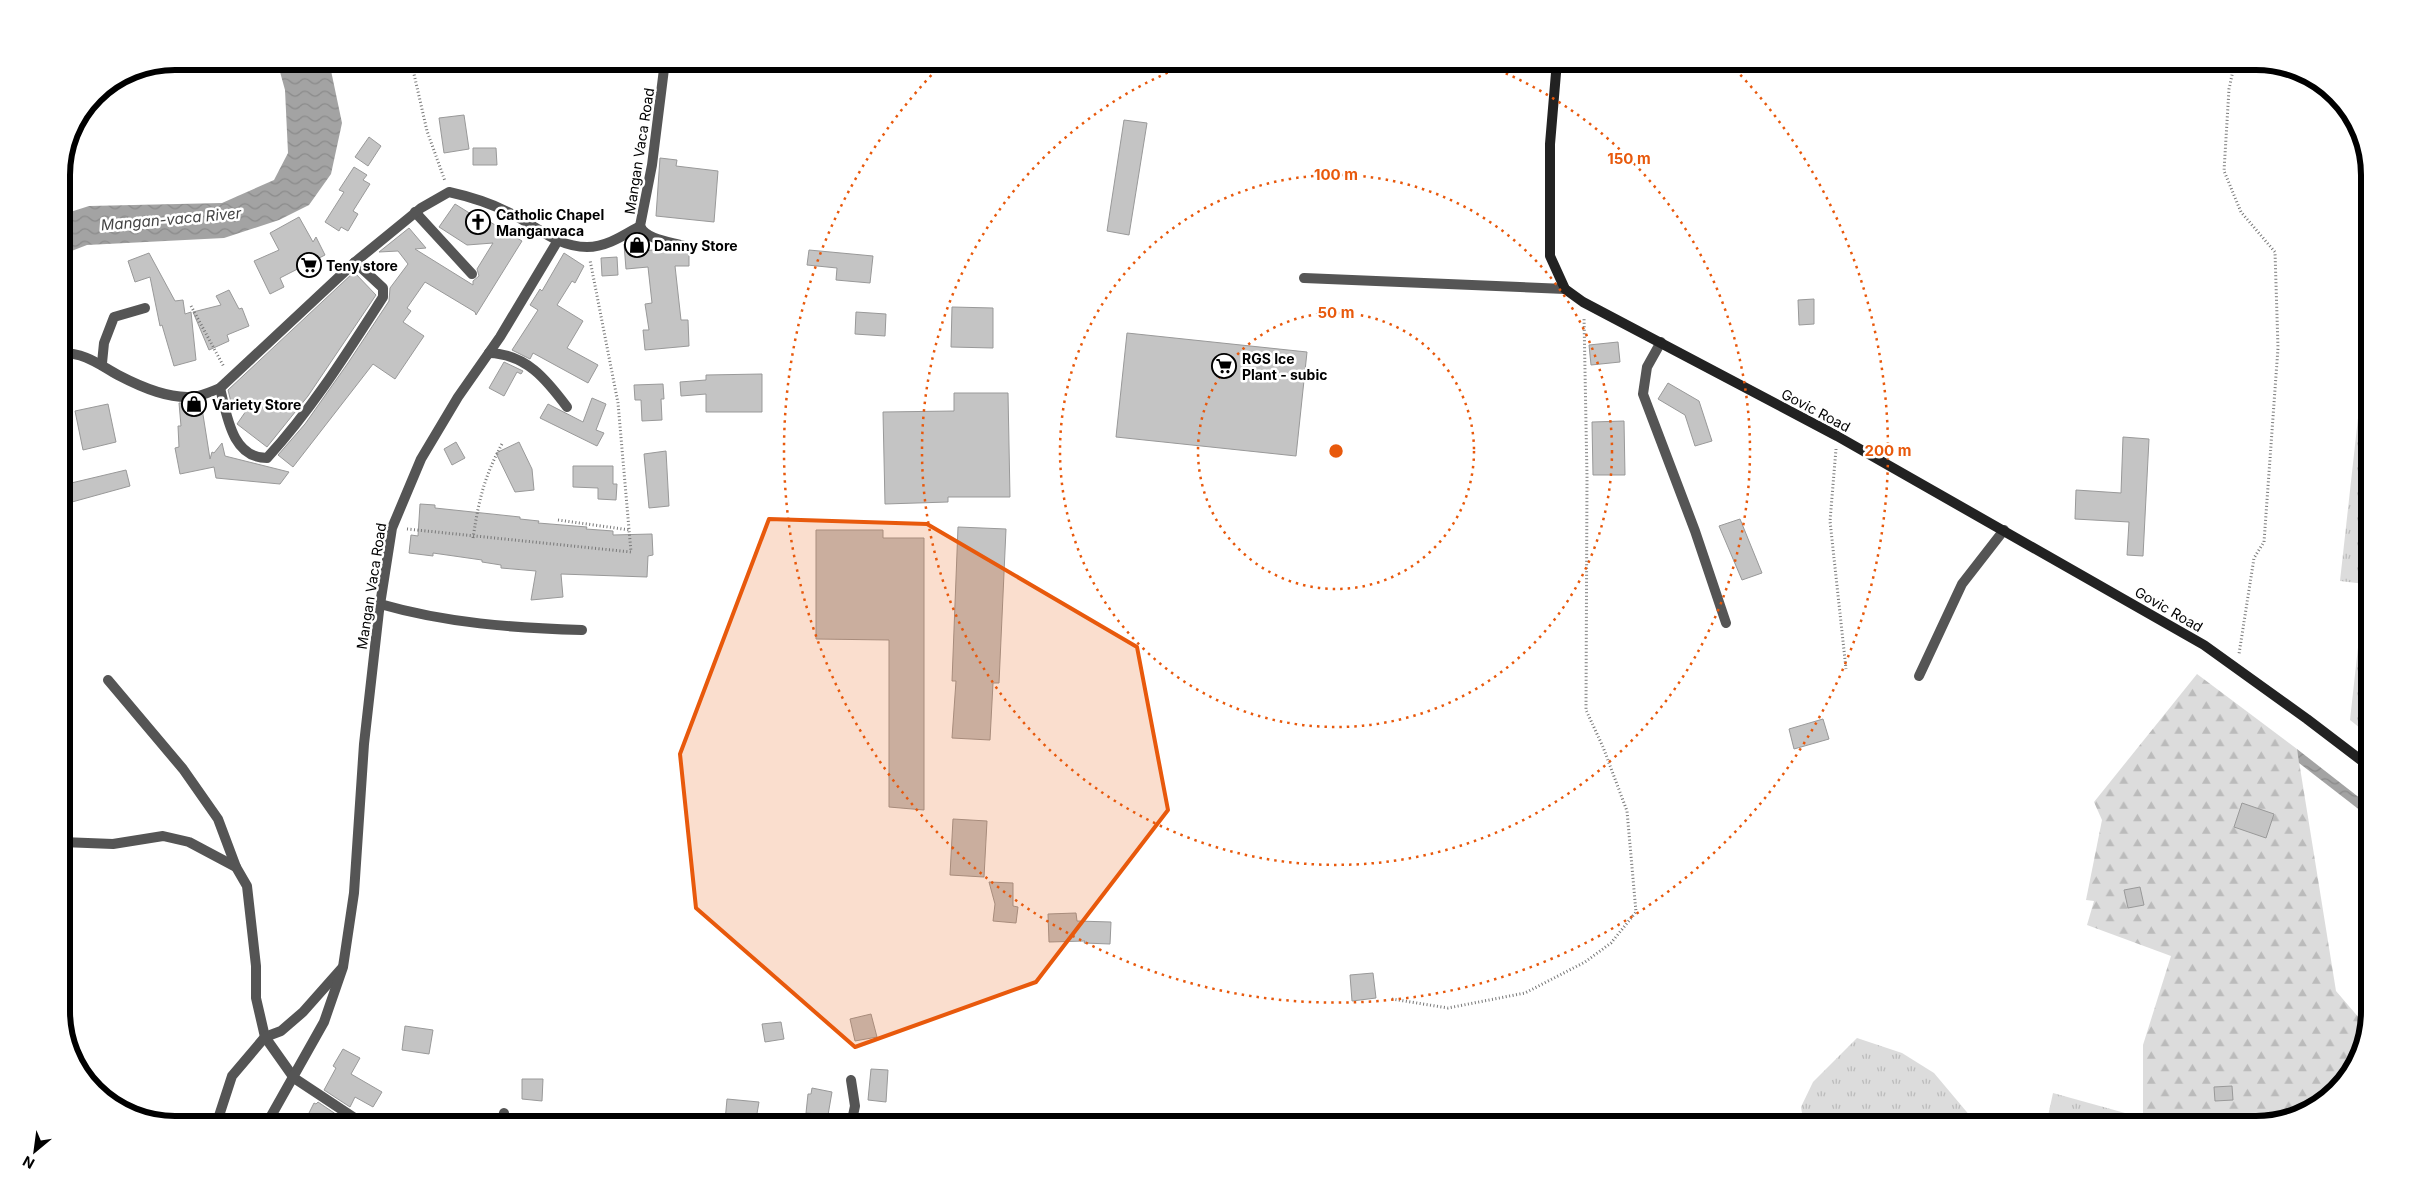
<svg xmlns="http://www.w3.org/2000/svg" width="2431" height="1186" font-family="Inter,sans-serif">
  <defs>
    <pattern id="grass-tufts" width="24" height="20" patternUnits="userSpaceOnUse" patternTransform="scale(1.25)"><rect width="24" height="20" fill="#dcdcdc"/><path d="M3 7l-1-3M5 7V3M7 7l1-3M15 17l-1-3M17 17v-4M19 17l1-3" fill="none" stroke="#bbb"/></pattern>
    <pattern id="forest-firs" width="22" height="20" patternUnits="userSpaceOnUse" patternTransform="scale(1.25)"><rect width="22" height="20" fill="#dcdcdc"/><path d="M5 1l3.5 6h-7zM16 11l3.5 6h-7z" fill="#bbb"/></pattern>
    <pattern id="water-waves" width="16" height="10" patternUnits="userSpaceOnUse" patternTransform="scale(1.25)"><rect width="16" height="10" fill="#a3a3a3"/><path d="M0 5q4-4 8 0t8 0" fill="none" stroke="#8b8b8b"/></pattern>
  </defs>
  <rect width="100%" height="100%" fill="#fff"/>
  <g fill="url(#grass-tufts)">
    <polygon points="2366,276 2370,276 2370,736 2350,720 2365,584 2340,581 2362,382"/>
    <polygon points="1857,1038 1902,1053 1934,1073 1971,1117 2030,1125 1804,1125 1801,1107 1813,1082"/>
    <polygon points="2053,1093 2143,1118 2143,1125 2046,1125"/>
  </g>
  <polygon fill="url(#forest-firs)" points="2197,674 2297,749 2336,991 2366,1026 2358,1061 2319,1106 2257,1125 2143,1125 2143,1045 2171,956 2087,925 2094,901 2086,900 2102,820 2094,802"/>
  <g fill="url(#water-waves)">
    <polygon points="277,61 329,61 342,123 331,174 309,205 279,220 224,238 87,245 61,255 61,215 89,206 222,203 274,180 288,153 285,90"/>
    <polygon points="2297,749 2370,806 2370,818 2299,763"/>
  </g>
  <g fill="#c4c4c4" stroke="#999">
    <polygon points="464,115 469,149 444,153 439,118"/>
    <polygon points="1124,120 1147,123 1129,235 1107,231"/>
    <polygon points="369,137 381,146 368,166 355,157"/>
    <polygon points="473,148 496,148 497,165 473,165"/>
    <polygon points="660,158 677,160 676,166 718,171 714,222 656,216"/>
    <polygon points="354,167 367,175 363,180 370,184 353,211 358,214 348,231 341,227 339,231 325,222 344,192 339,190"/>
    <polygon points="455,204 479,219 485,219 522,241 476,315 475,312 425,282 407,308 411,311 403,322 424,336 395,379 373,364 293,467 278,455 305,424 348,363 389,301 390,288 408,264 398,251 379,252 409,228 426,248 415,249 473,285 473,281 479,276 477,269 493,243 467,245 439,227"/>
    <polygon points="299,217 313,242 316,237 325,255 280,278 284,287 270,294 254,261 279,250 270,233"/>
    <polygon points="639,243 640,251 666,249 683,253 689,251 689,266 675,266 681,320 688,320 689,346 645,350 643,330 649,330 645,304 652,303 648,267 626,269 624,244"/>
    <polygon points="809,250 873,256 870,283 836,280 837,268 807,265"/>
    <polygon points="149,253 175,301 183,300 185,314 191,312 196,360 174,366 162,325 160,326 150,277 135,282 128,261"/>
    <polygon points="564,253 584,266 575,283 572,281 557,305 583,321 567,348 598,365 588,383 533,353 530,359 512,350 538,310 530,305 540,289 542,291"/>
    <polygon points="617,257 618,275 602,276 601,258"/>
    <polygon points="354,272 376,295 308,396 267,447 237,424 246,411 231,402 228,390"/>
    <polygon points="229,290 239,309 242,308 249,326 227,335 229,341 209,350 193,312 221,305 216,296"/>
    <polygon points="1814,299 1814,324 1799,325 1798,300"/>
    <polygon points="952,307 993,308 993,348 951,347"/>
    <polygon points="856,312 886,314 885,336 855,334"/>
    <polygon points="1127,333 1307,352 1296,456 1116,437"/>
    <polygon points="1618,342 1620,362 1591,365 1589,345"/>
    <polygon points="504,362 523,371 521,374 517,372 504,396 489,388"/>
    <polygon points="762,374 762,412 706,412 706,394 681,396 680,382 706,380 706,375"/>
    <polygon points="1668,383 1699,401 1712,441 1695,446 1685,415 1658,399"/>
    <polygon points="663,384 664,399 661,399 662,420 642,421 641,400 635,400 634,385"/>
    <polygon points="954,393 1008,393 1010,497 948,497 948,502 885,504 883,412 954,411"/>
    <polygon points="592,398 606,404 596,430 604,433 597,446 540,418 548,404 583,422"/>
    <polygon points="201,402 210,459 212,452 214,453 222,443 225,456 289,472 280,484 216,478 214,467 180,474 175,448 179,447 178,426 181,426 179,403"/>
    <polygon points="108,404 116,442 83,450 75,411"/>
    <polygon points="1624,421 1625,475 1593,475 1592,422"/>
    <polygon points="2123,437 2149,439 2143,556 2127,555 2129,522 2075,519 2076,490 2121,493"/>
    <polygon points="456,442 465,458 452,465 444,449"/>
    <polygon points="519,442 532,469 534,490 515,492 496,453"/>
    <polygon points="666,451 669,506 649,508 644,454"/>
    <polygon points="573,466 613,466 613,484 617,484 616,500 598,499 598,488 573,487"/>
    <polygon points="126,470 130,486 72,502 67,484"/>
    <polygon points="420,504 435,505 435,508 520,517 520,519 539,521 538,523 587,527 586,529 613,531 613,535 652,534 653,555 648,556 647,577 561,574 563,597 531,600 536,571 501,568 501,565 482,562 482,560 433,553 433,556 409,553 411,535 418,536"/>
    <polygon points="1740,519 1762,573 1742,580 1719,526"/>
    <polygon points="958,527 1006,529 999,683 993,683 990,740 952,738 956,681 952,681"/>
    <polygon points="816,530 883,530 883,538 924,538 924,810 889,807 889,640 816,639"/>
    <polygon points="1823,719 1829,739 1794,749 1789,729"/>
    <polygon points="2242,803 2274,814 2266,838 2234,827"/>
    <polygon points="953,819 987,821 984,877 950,875"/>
    <polygon points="989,882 1013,883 1013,906 1018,907 1016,923 993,921 995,904"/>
    <polygon points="2140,887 2144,905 2128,908 2124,890"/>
    <polygon points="1076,913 1077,921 1111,922 1110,944 1084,943 1085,941 1049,942 1048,914"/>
    <polygon points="1373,973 1376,998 1352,1001 1350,975"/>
    <polygon points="871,1014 877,1037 855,1041 850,1019"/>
    <polygon points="781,1022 784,1039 765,1042 762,1024"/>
    <polygon points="405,1026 433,1030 429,1054 402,1050"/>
    <polygon points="343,1049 360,1058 351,1074 382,1092 373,1107 355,1097 350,1107 324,1090 336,1068 333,1066"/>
    <polygon points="871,1069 888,1070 886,1102 868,1100"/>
    <polygon points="522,1079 543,1079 542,1101 522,1099"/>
    <polygon points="2232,1086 2233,1100 2215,1101 2214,1087"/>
    <polygon points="812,1088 832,1092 828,1115 806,1113 808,1094 811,1094"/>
    <polygon points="727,1099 759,1102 755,1125 725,1121"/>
    <polygon points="318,1102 343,1119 340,1125 325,1125 308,1115 314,1103 316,1104"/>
  </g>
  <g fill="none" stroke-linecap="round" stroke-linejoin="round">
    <g stroke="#777" stroke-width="3" stroke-dasharray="1 2.5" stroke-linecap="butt">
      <polyline points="411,61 427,131 445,181"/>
      <polyline points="2235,61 2229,89 2224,171 2241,212 2275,252 2278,348 2264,542 2254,558 2239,654"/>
      <polyline points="191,306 224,367"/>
      <polyline points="1836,449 1830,521 1846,669"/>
      <polyline points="558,520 630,530"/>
      <polyline points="407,529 631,552 618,403 590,260"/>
      <path d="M473,538C479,499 484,477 503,442"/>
      <polyline points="1392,999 1448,1008 1525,993 1585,962 1611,943 1636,912 1627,811 1603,747 1586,710 1587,477 1584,317"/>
    </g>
    <g stroke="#555" stroke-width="10">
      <polyline points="415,212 472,274"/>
      <path d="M640,226C646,240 671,242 684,246"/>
      <polyline points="1304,278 1565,289"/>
      <polyline points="1661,342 1647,367 1643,394 1695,531 1726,623"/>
      <polyline points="102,363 104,343 114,317 145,308"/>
      <path d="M220,388C227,416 232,458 267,458C312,409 347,353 383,297V288L355,262"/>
      <polyline points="1919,676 1962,584 2004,530"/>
      <polyline points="108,680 183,769 218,819 236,867"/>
      <polyline points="62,842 113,844 163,836 189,842 236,867 247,886 256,966 256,998 265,1037 294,1078"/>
      <polyline points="216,1125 232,1076 265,1037 281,1031 303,1012 342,968"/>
      <polyline points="501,1125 504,1113"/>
    </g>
    <g stroke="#555" stroke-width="10">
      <path d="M489,353C526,354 546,379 567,407"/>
      <path d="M380,604C446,623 513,628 582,630"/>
      <polyline points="294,1078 365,1125"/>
      <polyline points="851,1080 855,1106 851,1125"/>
      <polyline points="266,1125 324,1022 343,967 354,893 364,744 379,611 392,528 421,459 458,397 500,337 557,242"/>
    </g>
    <path stroke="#555" stroke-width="10" d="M61,353C86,353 98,364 118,375C141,387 172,401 198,396C206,394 213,391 220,388L355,262L421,208L449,192C472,197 493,204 514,215C539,228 558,247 587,247C607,247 624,235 640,226L652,165L665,61"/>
    <polyline stroke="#222" stroke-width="10" points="1557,61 1550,144 1550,256 1565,289 1583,302 1837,436 2204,645 2307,719 2370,767"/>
  </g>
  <path fill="#e8590c" fill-opacity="0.2" stroke="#e8590c" stroke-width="4" stroke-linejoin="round" d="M769,519L927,524L1137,647L1168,810L1036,982L855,1047L696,908L680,754Z"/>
  <g fill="none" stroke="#e8590c" stroke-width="2.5" stroke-dasharray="2.5 5">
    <circle cx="1336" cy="451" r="138"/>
    <circle cx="1336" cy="451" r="276"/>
    <path d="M1478 62A414 414 0 1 1 1194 62"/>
    <path d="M1730 64A552 552 0 1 1 942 64"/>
  </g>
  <defs>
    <symbol id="church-ring" viewBox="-11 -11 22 22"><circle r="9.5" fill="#fff" stroke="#000" stroke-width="1.5"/><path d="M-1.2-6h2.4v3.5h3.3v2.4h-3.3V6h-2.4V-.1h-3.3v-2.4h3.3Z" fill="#000"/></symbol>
    <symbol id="shop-ring" viewBox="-11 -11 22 22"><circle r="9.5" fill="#fff" stroke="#000" stroke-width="1.5"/><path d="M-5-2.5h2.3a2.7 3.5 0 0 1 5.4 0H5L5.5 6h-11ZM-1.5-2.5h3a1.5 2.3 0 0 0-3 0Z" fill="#000"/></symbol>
    <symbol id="supermarket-ring" viewBox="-11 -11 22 22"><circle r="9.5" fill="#fff" stroke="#000" stroke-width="1.5"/><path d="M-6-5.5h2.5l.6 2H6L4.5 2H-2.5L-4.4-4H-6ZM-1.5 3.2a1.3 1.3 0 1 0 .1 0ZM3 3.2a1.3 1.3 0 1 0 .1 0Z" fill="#000"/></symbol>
  </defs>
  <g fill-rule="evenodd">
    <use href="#church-ring" x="464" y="208" width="28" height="28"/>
    <use href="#shop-ring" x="623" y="231" width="28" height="28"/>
    <use href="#supermarket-ring" x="295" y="251" width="28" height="28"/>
    <use href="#supermarket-ring" x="1210" y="352" width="28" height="28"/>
    <use href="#shop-ring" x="180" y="390" width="28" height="28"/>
  </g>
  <g text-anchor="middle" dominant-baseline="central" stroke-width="5" stroke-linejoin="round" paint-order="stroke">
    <g font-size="14" fill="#000" stroke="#fff">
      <text transform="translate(639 151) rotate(-81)">Mangan Vaca Road</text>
      <text transform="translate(1816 410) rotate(28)">Govic Road</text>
      <text transform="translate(371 586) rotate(-81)">Mangan Vaca Road</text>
      <text transform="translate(2169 609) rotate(30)">Govic Road</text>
    </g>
    <g font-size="14" font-weight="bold" fill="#000" stroke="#fff" text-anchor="start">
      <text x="496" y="214">Catholic Chapel<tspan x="496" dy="16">Manganvaca</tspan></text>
      <text x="654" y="245">Danny Store</text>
      <text x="326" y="265">Teny store</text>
      <text x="1242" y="358">RGS Ice<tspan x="1242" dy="16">Plant - subic</tspan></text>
      <text x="212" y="404">Variety Store</text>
    </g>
    <g font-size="15" font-style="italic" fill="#444" stroke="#fff">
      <text transform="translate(171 219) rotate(-5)">Mangan-vaca River</text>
    </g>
  </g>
  <path d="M0 0H2431V1186H0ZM175 70H2256A105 105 0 0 1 2361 175V1011A105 105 0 0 1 2256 1116H175A105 105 0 0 1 70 1011V175A105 105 0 0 1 175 70Z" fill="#fff" fill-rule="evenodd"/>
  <path fill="none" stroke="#000" stroke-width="6" d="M175 70H2256A105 105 0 0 1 2361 175V1011A105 105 0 0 1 2256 1116H175A105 105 0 0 1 70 1011V175A105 105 0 0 1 175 70Z"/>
  <circle cx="1336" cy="451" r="8" fill="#e8590c" stroke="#fff" stroke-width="2.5"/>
  <g font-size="15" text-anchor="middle" font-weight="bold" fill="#e8590c" stroke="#fff" stroke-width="5" stroke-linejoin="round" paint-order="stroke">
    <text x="1629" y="164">150 m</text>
    <text x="1336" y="180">100 m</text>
    <text x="1336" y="318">50 m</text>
    <text x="1888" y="456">200 m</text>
  </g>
  <g transform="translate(35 1151) rotate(209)" stroke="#ffffff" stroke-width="4" paint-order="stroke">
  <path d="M0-4L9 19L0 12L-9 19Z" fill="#000000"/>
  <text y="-8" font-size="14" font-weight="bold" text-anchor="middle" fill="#000000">N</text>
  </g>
</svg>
